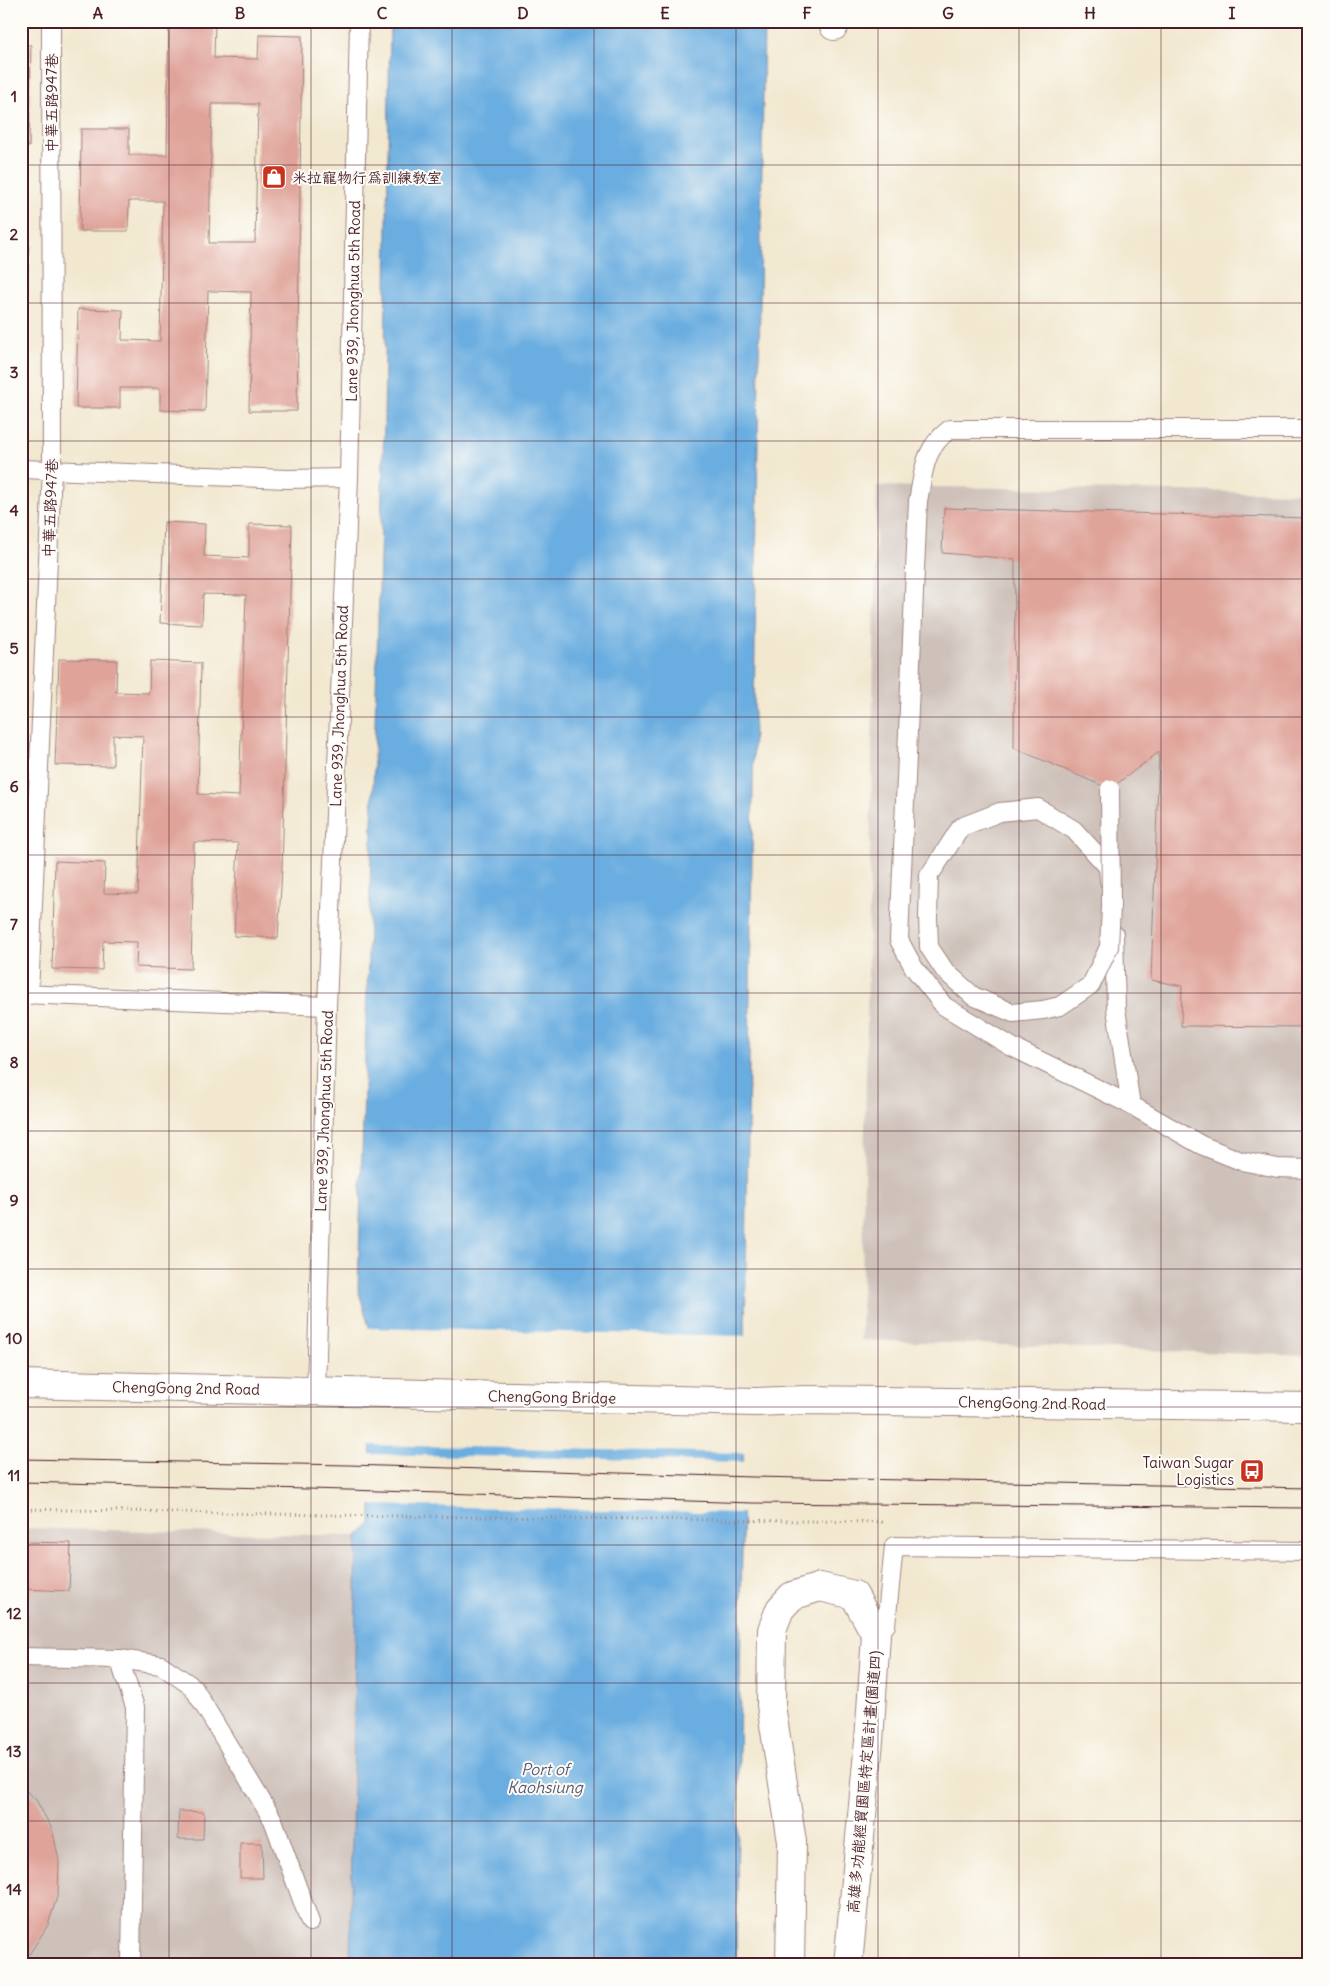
<svg xmlns="http://www.w3.org/2000/svg" width="1330" height="1986" font-family="Delius,'LXGW WenKai TC',sans-serif">
  <rect width="100%" height="100%" fill="#fdfcf7"/>
  <filter id="ink" filterUnits="userSpaceOnUse"><feTurbulence type="fractalNoise" baseFrequency=".02" numOctaves="2"/><feDisplacementMap in="SourceGraphic" scale="10" xChannelSelector="R" yChannelSelector="G"/><feConvolveMatrix kernelMatrix="1 2 1 2 8 2 1 2 1" color-interpolation-filters="sRGB"/></filter>
  <filter id="wash" filterUnits="userSpaceOnUse"><feTurbulence type="fractalNoise" baseFrequency=".0096" numOctaves="4" result="noise"/><feDisplacementMap in="SourceGraphic" scale="20" xChannelSelector="R" yChannelSelector="G"/><feGaussianBlur stdDeviation="1.12" result="paint"/><feColorMatrix in="noise" values="0 0 0 0 0 0 0 0 0 0 0 0 0 0 0 0 0 1.4 0 .05"/><feComposite in="paint" operator="in"/></filter>
  <g filter="url(#wash)">
    <rect width="100%" height="100%" fill="#f2e8d0"/>
    <g fill="#cec1ba">
      <polygon points="877,486 1309,493 1309,1356 861,1340"/>
      <polygon points="21,1528 357,1536 350,1965 21,1965"/>
    </g>
    <polygon fill="#6bade0" stroke="#5a6686" points="390,21 764,21 736,1965 350,1965 357,1536 371,1524 370,1330 358,1289 384,426"/>
    <g fill="#f2e8d0">
      <polygon points="367,1328 749,1336 747,1453 368,1445"/>
      <polygon points="368,1454 747,1462 747,1513 368,1505"/>
    </g>
    <g id="blocks">
      <g fill="#dfa399" fill-rule="evenodd">
        <path d="M169,21H215L214,58L258,59L259,35L302,36L297,411H249L251,292L208,291L205,411L160,410V388H120V408H76L78,309L123,310L122,340L160,341L163,201H129L128,231H80L81,129H129V155H167ZM212,104H258L255,243H209Z"/>
        <polygon points="21,45 31,45 29,147 21,147"/>
        <polygon points="21,231 29,232 27,323 21,323"/>
        <polygon points="944,508 1309,518 1309,1027 1181,1026 1182,986 1151,980 1159,752 1110,789 1014,748 1015,559 942,553"/>
        <polygon points="164,522 205,524 204,556 249,558 249,524 292,525 282,869 278,938 234,936 238,843 194,842 191,969 136,967 137,942 103,941 102,970 52,969 55,861 105,863 104,893 138,894 143,736 113,735 113,766 55,765 59,659 117,660 116,692 149,693 150,661 201,663 198,794 239,796 246,595 203,594 202,625 160,623"/>
        <polygon points="21,1542 71,1543 69,1591 21,1589"/>
        <polygon points="21,1786 36,1800 52,1829 59,1860 58,1894 48,1925 30,1953 21,1961"/>
        <polygon points="179,1811 204,1812 203,1839 178,1839"/>
        <polygon points="240,1843 262,1843 263,1878 240,1878"/>
      </g>
    </g>
  </g>
  <g filter="url(#ink)">
    <use href="#blocks" fill-opacity="0" stroke="#9e847e" stroke-width="1"/>
    <g fill="none" stroke-linecap="round" stroke-linejoin="round">
      <defs>
        <g id="lane">
          <path d="M1309,429H950C923,449 924,471 918,501L899,940L914,968L944,1006L1012,1047L1131,1105L1201,1145L1241,1161L1278,1168L1309,1169"/>
          <polyline points="21,469 287,479 349,478"/>
          <polyline points="929,876 961,827 1000,812 1038,808 1074,830 1108,867 1109,881"/>
          <polyline points="1114,934 1116,1009 1131,1105"/>
          <polyline points="21,994 327,1006"/>
          <polyline points="29,995 52,469 51,21"/>
          <polyline points="316,1391 327,1006 349,478 359,21"/>
          <polyline points="876,1635 886,1625 894,1546 1309,1551"/>
          <polyline points="21,1657 119,1659 161,1665 193,1687 273,1820 310,1922"/>
          <polyline points="119,1659 135,1707 131,1965"/>
        </g>
        <g id="street">
          <polyline points="834,26 834,21"/>
          <polyline points="790,1965 792,1842 771,1705 772,1630 780,1609 792,1596 820,1587 854,1595 876,1635 869,1741 848,1965"/>
        </g>
        <polyline id="secondary" points="21,1384 755,1402 805,1400 1309,1407"/>
      </defs>
      <use href="#lane" stroke="#9e847e" stroke-width="20"/>
      <use href="#street" stroke="#9e847e" stroke-width="30"/>
      <use href="#secondary" stroke="#9e847e" stroke-width="30"/>
      <polyline stroke="#9e847e" stroke-width="3" stroke-dasharray="1 4" stroke-linecap="butt" points="21,1509 325,1515 883,1522"/>
      <use href="#lane" stroke="#fff" stroke-width="18"/>
      <use href="#street" stroke="#fff" stroke-width="28"/>
      <use href="#secondary" stroke="#fff" stroke-width="28"/>
      <g stroke="#4a1f2b" stroke-width="1">
        <polyline points="21,1459 349,1465 753,1477 1309,1488"/>
        <polyline points="21,1482 348,1490 752,1503 1309,1508"/>
      </g>
      <defs>
        <polyline id="lane-bridge" points="929,876 928,917 929,947 945,971 973,996 1013,1013 1043,1010 1060,1006 1091,985 1109,947 1111,907 1110,789"/>
      </defs>
      <use href="#lane-bridge" stroke="#9e847e" stroke-width="20" stroke-linecap="butt"/>
      <use href="#lane-bridge" stroke="#fff" stroke-width="18"/>
    </g>
  </g>
  <path fill="none" stroke="#4a1f2b" stroke-width="1" stroke-opacity="0.55" d="M169,21V1965M311,21V1965M452,21V1965M594,21V1965M736,21V1965M878,21V1965M1019,21V1965M1161,21V1965M21,165H1309M21,303H1309M21,441H1309M21,579H1309M21,717H1309M21,855H1309M21,993H1309M21,1131H1309M21,1269H1309M21,1407H1309M21,1545H1309M21,1683H1309M21,1821H1309"/>
  <defs>
    <symbol id="shop-square" viewBox="-11 -11 22 22"><rect x="-9" y="-9" width="18" height="18" rx="4" fill="#c8321e" stroke="#fdfcf7"/><path d="M-5-2.5h2.3a2.7 3.5 0 0 1 5.4 0H5L5.5 6h-11ZM-1.5-2.5h3a1.5 2.3 0 0 0-3 0Z" fill="#fff"/></symbol>
    <symbol id="bus-square" viewBox="-11 -11 22 22"><rect x="-9" y="-9" width="18" height="18" rx="4" fill="#c8321e" stroke="#fdfcf7"/><path d="M-5-6H5V4H4V6H2V4H-2V6H-4V4H-5ZM-3.5-4V0h7V-4ZM-3.5 1.2v1.5H-2V1.2ZM2 1.2v1.5H3.5V1.2Z" fill="#fff"/></symbol>
  </defs>
  <g fill-rule="evenodd">
    <use href="#shop-square" x="260" y="163" width="28" height="28"/>
    <use href="#bus-square" x="1238" y="1457" width="28" height="28"/>
  </g>
  <g text-anchor="middle" dominant-baseline="central" stroke-width="4" stroke-linejoin="round" paint-order="stroke">
    <g font-size="15" fill="#4a1f2b" stroke="#fdfcf7">
      <text transform="translate(51 103) rotate(-90)">中華五路947巷</text>
      <text transform="translate(353 301) rotate(-89)">Lane 939, Jhonghua 5th Road</text>
      <text transform="translate(50 508) rotate(-88)">中華五路947巷</text>
      <text transform="translate(339 706) rotate(-88)">Lane 939, Jhonghua 5th Road</text>
      <text transform="translate(324 1111) rotate(-88)">Lane 939, Jhonghua 5th Road</text>
      <text transform="translate(186 1388) rotate(1)">ChengGong 2nd Road</text>
      <text transform="translate(552 1397) rotate(1)">ChengGong Bridge</text>
      <text transform="translate(1032 1403) rotate(1)">ChengGong 2nd Road</text>
      <text transform="translate(864 1782) rotate(-85)">高雄多功能經貿園區特定區計畫(園道四)</text>
    </g>
    <g font-size="15" fill="#4a1f2b" stroke="#fdfcf7" text-anchor="start">
      <text x="292" y="177">米拉寵物行為訓練教室</text>
      <text x="1234" y="1462" text-anchor="end">Taiwan Sugar<tspan x="1234" dy="17">Logistics</tspan></text>
    </g>
    <g font-size="16" font-style="italic" fill="#575873" stroke="#fdfcf7">
      <text x="545" y="1769">Port of<tspan x="545" dy="18">Kaohsiung</tspan></text>
    </g>
  </g>
  <rect width="1330" height="1986" fill="none" stroke="#fdfcf7" stroke-width="55"/>
  <rect x="28" y="28" width="1274" height="1930" fill="none" stroke="#4a1f2b" stroke-width="2"/>
  <g font-size="16" text-anchor="middle" font-weight="bold" fill="#4a1f2b">
    <text x="98" y="19">A</text>
    <text x="240" y="19">B</text>
    <text x="382" y="19">C</text>
    <text x="523" y="19">D</text>
    <text x="665" y="19">E</text>
    <text x="807" y="19">F</text>
    <text x="948" y="19">G</text>
    <text x="1090" y="19">H</text>
    <text x="1232" y="19">I</text>
    <text x="14" y="102">1</text>
    <text x="14" y="240">2</text>
    <text x="14" y="378">3</text>
    <text x="14" y="516">4</text>
    <text x="14" y="654">5</text>
    <text x="14" y="792">6</text>
    <text x="14" y="930">7</text>
    <text x="14" y="1068">8</text>
    <text x="14" y="1206">9</text>
    <text x="14" y="1344">10</text>
    <text x="14" y="1481">11</text>
    <text x="14" y="1619">12</text>
    <text x="14" y="1757">13</text>
    <text x="14" y="1895">14</text>
  </g>
</svg>
